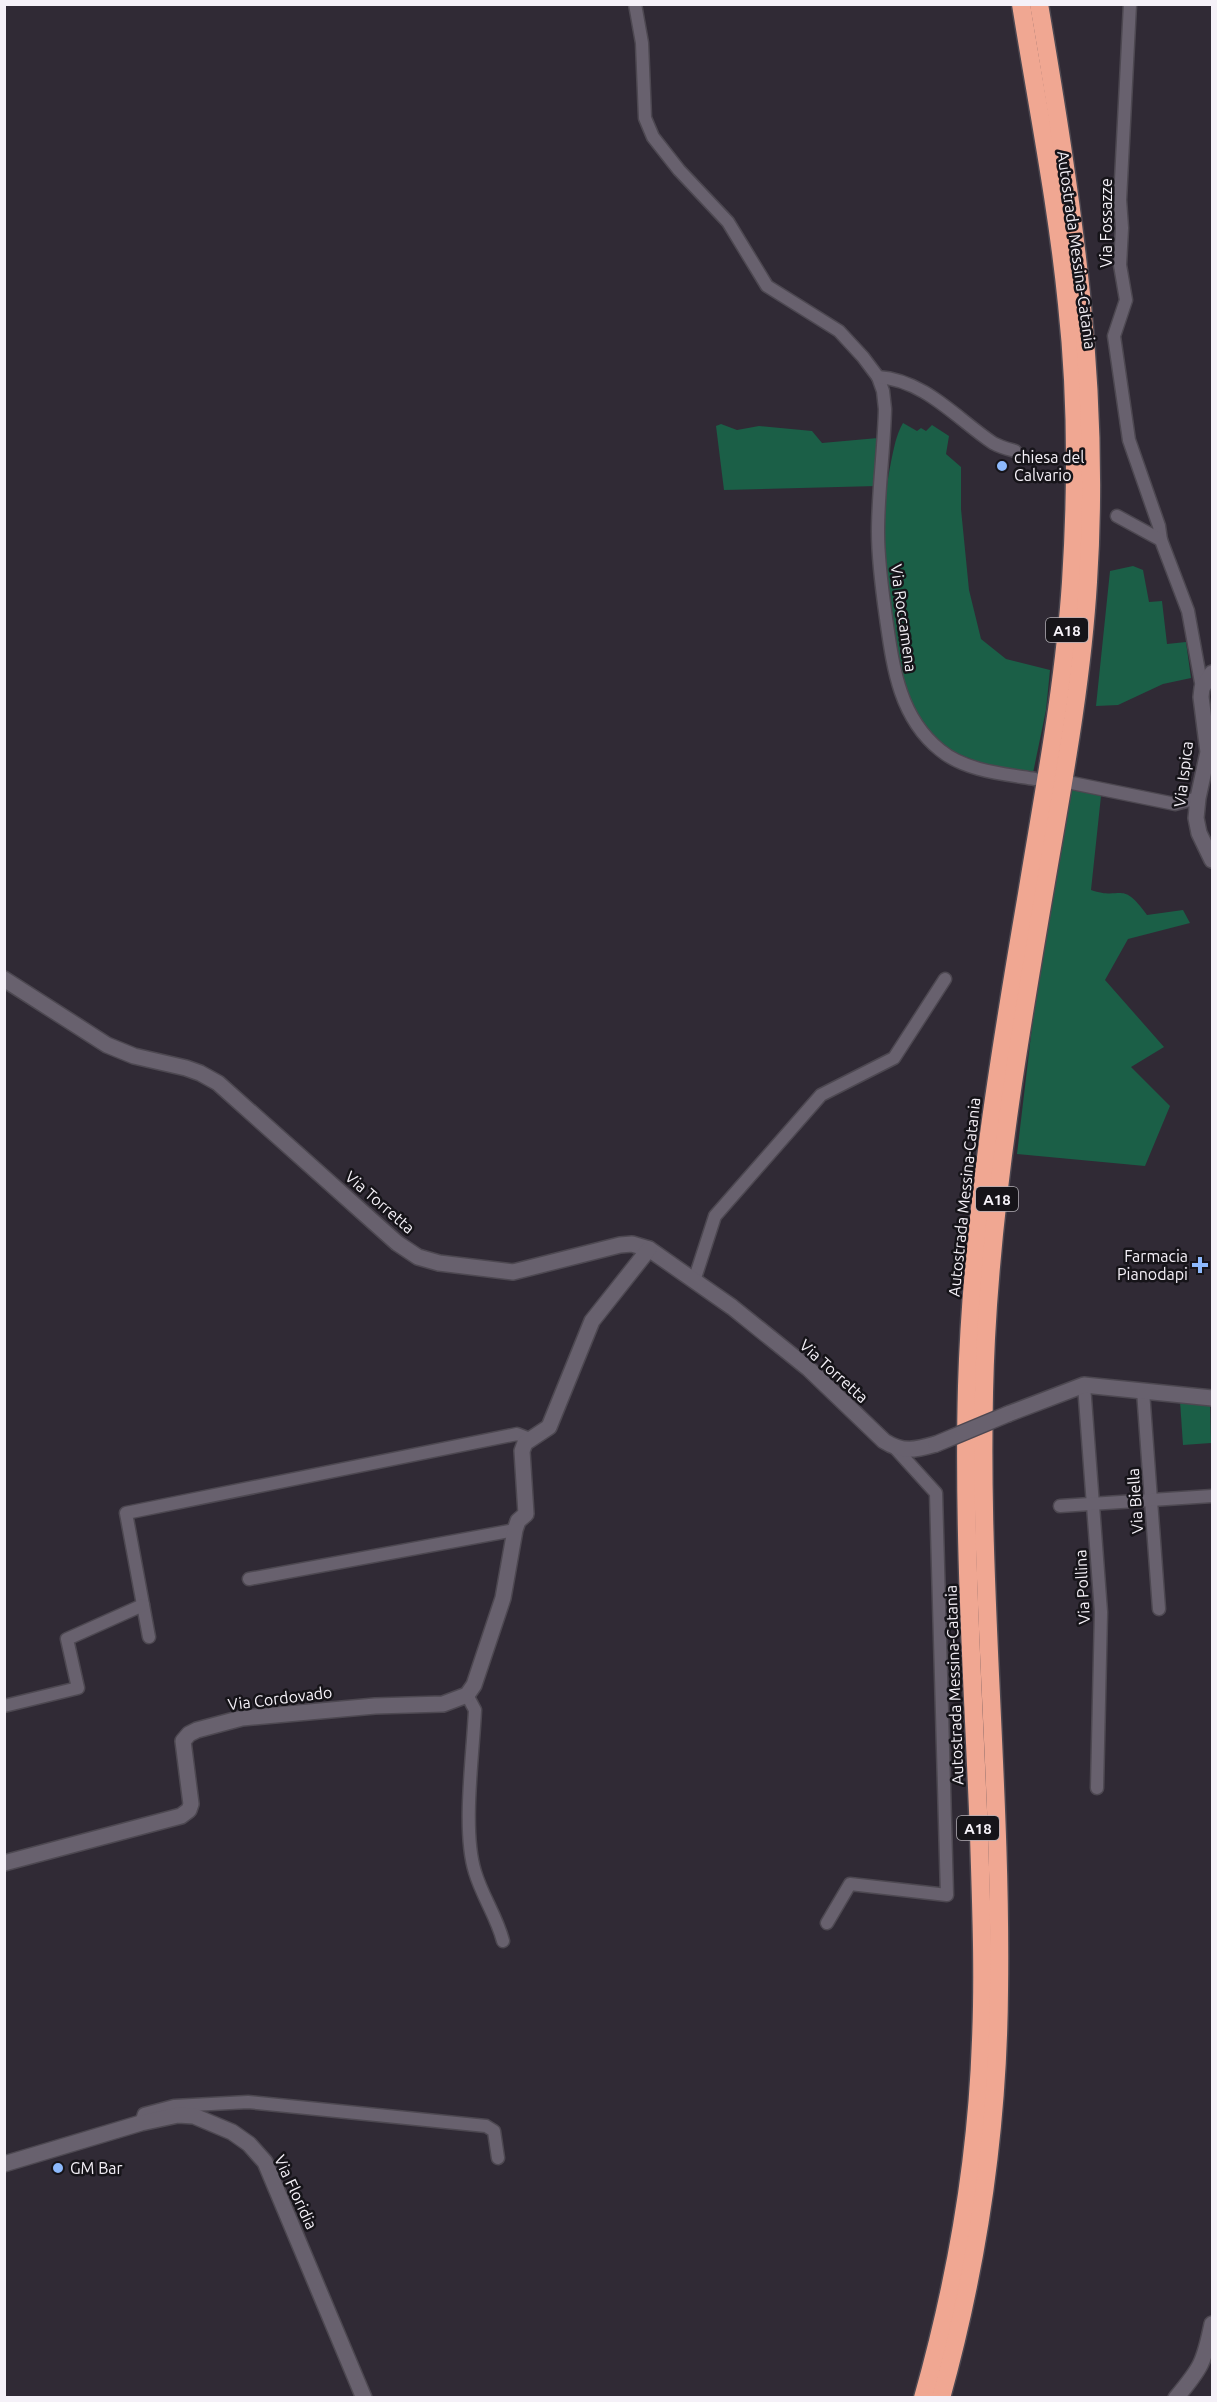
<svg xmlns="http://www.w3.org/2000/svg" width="1217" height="2402" font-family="Ubuntu,sans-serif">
  <rect width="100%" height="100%" fill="#302a35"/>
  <g fill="#1b5f47">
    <path d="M903,423L917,431L921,428L926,431L932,425L949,436L946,454L961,467V509L969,590L981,639L1006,659L1050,670L1046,710L1033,773C999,767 961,762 935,738C923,727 909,705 903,689C899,675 898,658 896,644C887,583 878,523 891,462C894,448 896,435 903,423Z"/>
    <polygon points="721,424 737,430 759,426 812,431 822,443 878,438 877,486 724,490 716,426"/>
    <polygon points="1133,566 1143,570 1149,602 1162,601 1167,644 1186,642 1191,678 1163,684 1118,705 1096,706 1110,571"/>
    <path d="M1070,789L1101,796L1091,890C1122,901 1121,879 1147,915L1183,910L1190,923L1128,939L1105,980L1164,1047L1131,1067L1170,1106L1145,1166L1017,1154L1045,917Z"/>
    <polygon points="1180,1401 1210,1404 1211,1443 1183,1445"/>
  </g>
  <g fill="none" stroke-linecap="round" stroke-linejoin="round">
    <defs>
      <g id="minor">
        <path d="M635,4L642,43L645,118L653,137L679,170L728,222L767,286L839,331L863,357L878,377L883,391L885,409C884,450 878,491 878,532C878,561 882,590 886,618C893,667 899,717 940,750C965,771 1004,774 1035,779"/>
        <polyline points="1130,4 1120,200 1122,228 1120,265 1126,300 1114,336 1129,440 1159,526 1161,540"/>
        <path d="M878,377C925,380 957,419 993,443C1000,447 1008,449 1015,451"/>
        <polyline points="1117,516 1161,540 1188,611 1202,688"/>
        <polyline points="1072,783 1175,804 1198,798"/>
        <polyline points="694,1281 715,1216 821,1095 894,1058 945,979"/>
        <polyline points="1084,1385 1101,1612 1097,1788"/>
        <polyline points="1143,1391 1159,1609"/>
        <polyline points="1060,1506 1212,1496"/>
        <polyline points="249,1579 515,1530"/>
        <polyline points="149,1637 126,1513 517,1434 530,1439"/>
        <path d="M467,1695L475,1710C473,1755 462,1831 475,1872C482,1896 497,1917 503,1941"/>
        <polyline points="4,1706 78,1688 67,1639 143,1605"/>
        <polyline points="827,1923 850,1884 947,1895 936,1493 896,1449"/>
        <polyline points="141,2123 144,2114 174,2106 248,2102 486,2126 494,2131 498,2158"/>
      </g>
      <g id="tertiary">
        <polyline points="1212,673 1202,688 1201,697 1208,752 1198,798 1196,818 1199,833 1212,860"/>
        <path d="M4,979L107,1045L134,1056L186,1068L200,1073L218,1083L397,1243L418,1257L439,1263L513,1272L620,1245L632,1244L649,1249L732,1307L809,1369L884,1441C903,1453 915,1450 936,1444"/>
        <polyline points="1008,1414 1084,1385 1212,1398"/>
        <polyline points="4,1863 181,1816 189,1810 191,1804 183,1741 189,1734 197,1730 242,1718 375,1706 443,1704 467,1695 474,1685 503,1598 515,1530 518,1521 526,1514 522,1451 525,1443 549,1427 592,1321 649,1249"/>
        <polyline points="4,2164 141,2123 178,2115 194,2116 232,2132 249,2144 265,2162 364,2398"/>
        <path d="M1176,2398C1201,2368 1204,2363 1212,2324"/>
      </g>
      <g id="motorway">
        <path d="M923,2398C956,2281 977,2161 981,2040C984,1971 981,1903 979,1834C973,1685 963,1535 967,1386C972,1220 999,1057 1027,894C1044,790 1064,687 1071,582C1077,489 1077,396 1067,304C1057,204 1037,104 1021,4"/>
        <path d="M941,2398C978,2265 998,2128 999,1991C1002,1773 975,1555 986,1338C994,1184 1020,1033 1046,882C1063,783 1082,682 1088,582C1101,384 1072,199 1039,4"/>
      </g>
    </defs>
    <use href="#minor" stroke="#4d4851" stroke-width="15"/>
    <use href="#tertiary" stroke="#4d4851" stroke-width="18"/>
    <use href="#motorway" stroke="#4d4851" stroke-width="21"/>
    <use href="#minor" stroke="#68616e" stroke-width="12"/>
    <use href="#tertiary" stroke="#68616e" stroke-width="15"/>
    <use href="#motorway" stroke="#f0a792" stroke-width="18"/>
    <defs>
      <polyline id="tertiary-bridge" points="936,1444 1008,1414"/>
    </defs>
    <use href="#tertiary-bridge" stroke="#4d4851" stroke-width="18" stroke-linecap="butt"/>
    <use href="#tertiary-bridge" stroke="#68616e" stroke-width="15"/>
  </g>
  <g fill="#8db9fc" stroke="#161419" stroke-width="2">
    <circle cx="1002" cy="466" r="6"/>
    <path d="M1197 1256h6v6h6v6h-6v6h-6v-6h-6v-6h6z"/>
    <circle cx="58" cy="2168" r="6"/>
  </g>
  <g text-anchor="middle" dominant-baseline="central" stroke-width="5" stroke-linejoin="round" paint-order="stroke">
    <g fill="#161419" stroke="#b2afb5" stroke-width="1.5">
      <rect x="1046" y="618" width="42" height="24" rx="4.5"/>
      <rect x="976" y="1187" width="42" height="24" rx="4.5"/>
      <rect x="957" y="1816" width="42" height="24" rx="4.5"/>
    </g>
    <g font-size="15" font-weight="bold" fill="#f5f1f8">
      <text x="1067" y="630">A18</text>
      <text x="997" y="1199">A18</text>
      <text x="978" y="1828">A18</text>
    </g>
    <g font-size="16" fill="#f5f1f8" stroke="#161419">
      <text transform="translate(1106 223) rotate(-90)">Via Fossazze</text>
      <text transform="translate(1077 250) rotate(82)">Autostrada Messina-Catania</text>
      <text transform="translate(904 618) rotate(82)">Via Roccamena</text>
      <text transform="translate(1183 774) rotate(-83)">Via Ispica</text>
      <text transform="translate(964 1197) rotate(-84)">Autostrada Messina-Catania</text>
      <text transform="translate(380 1202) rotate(41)">Via Torretta</text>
      <text transform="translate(834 1371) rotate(42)">Via Torretta</text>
      <text transform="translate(1135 1501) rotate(-94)">Via Biella</text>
      <text transform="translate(1082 1587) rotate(-93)">Via Pollina</text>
      <text transform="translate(954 1685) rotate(-92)">Autostrada Messina-Catania</text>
      <text transform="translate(280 1698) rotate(-7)">Via Cordovado</text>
      <text transform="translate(296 2192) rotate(65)">Via Floridia</text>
    </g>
    <g font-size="16" fill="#f5f1f8" stroke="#161419" text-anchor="start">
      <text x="1014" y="457">chiesa del<tspan x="1014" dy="18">Calvario</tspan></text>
      <text x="1188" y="1256" text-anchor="end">Farmacia<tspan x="1188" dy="18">Pianodapi</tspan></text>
      <text x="70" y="2168">GM Bar</text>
    </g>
  </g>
  <rect width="1217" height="2402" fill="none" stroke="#f5f1f8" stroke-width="12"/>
</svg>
